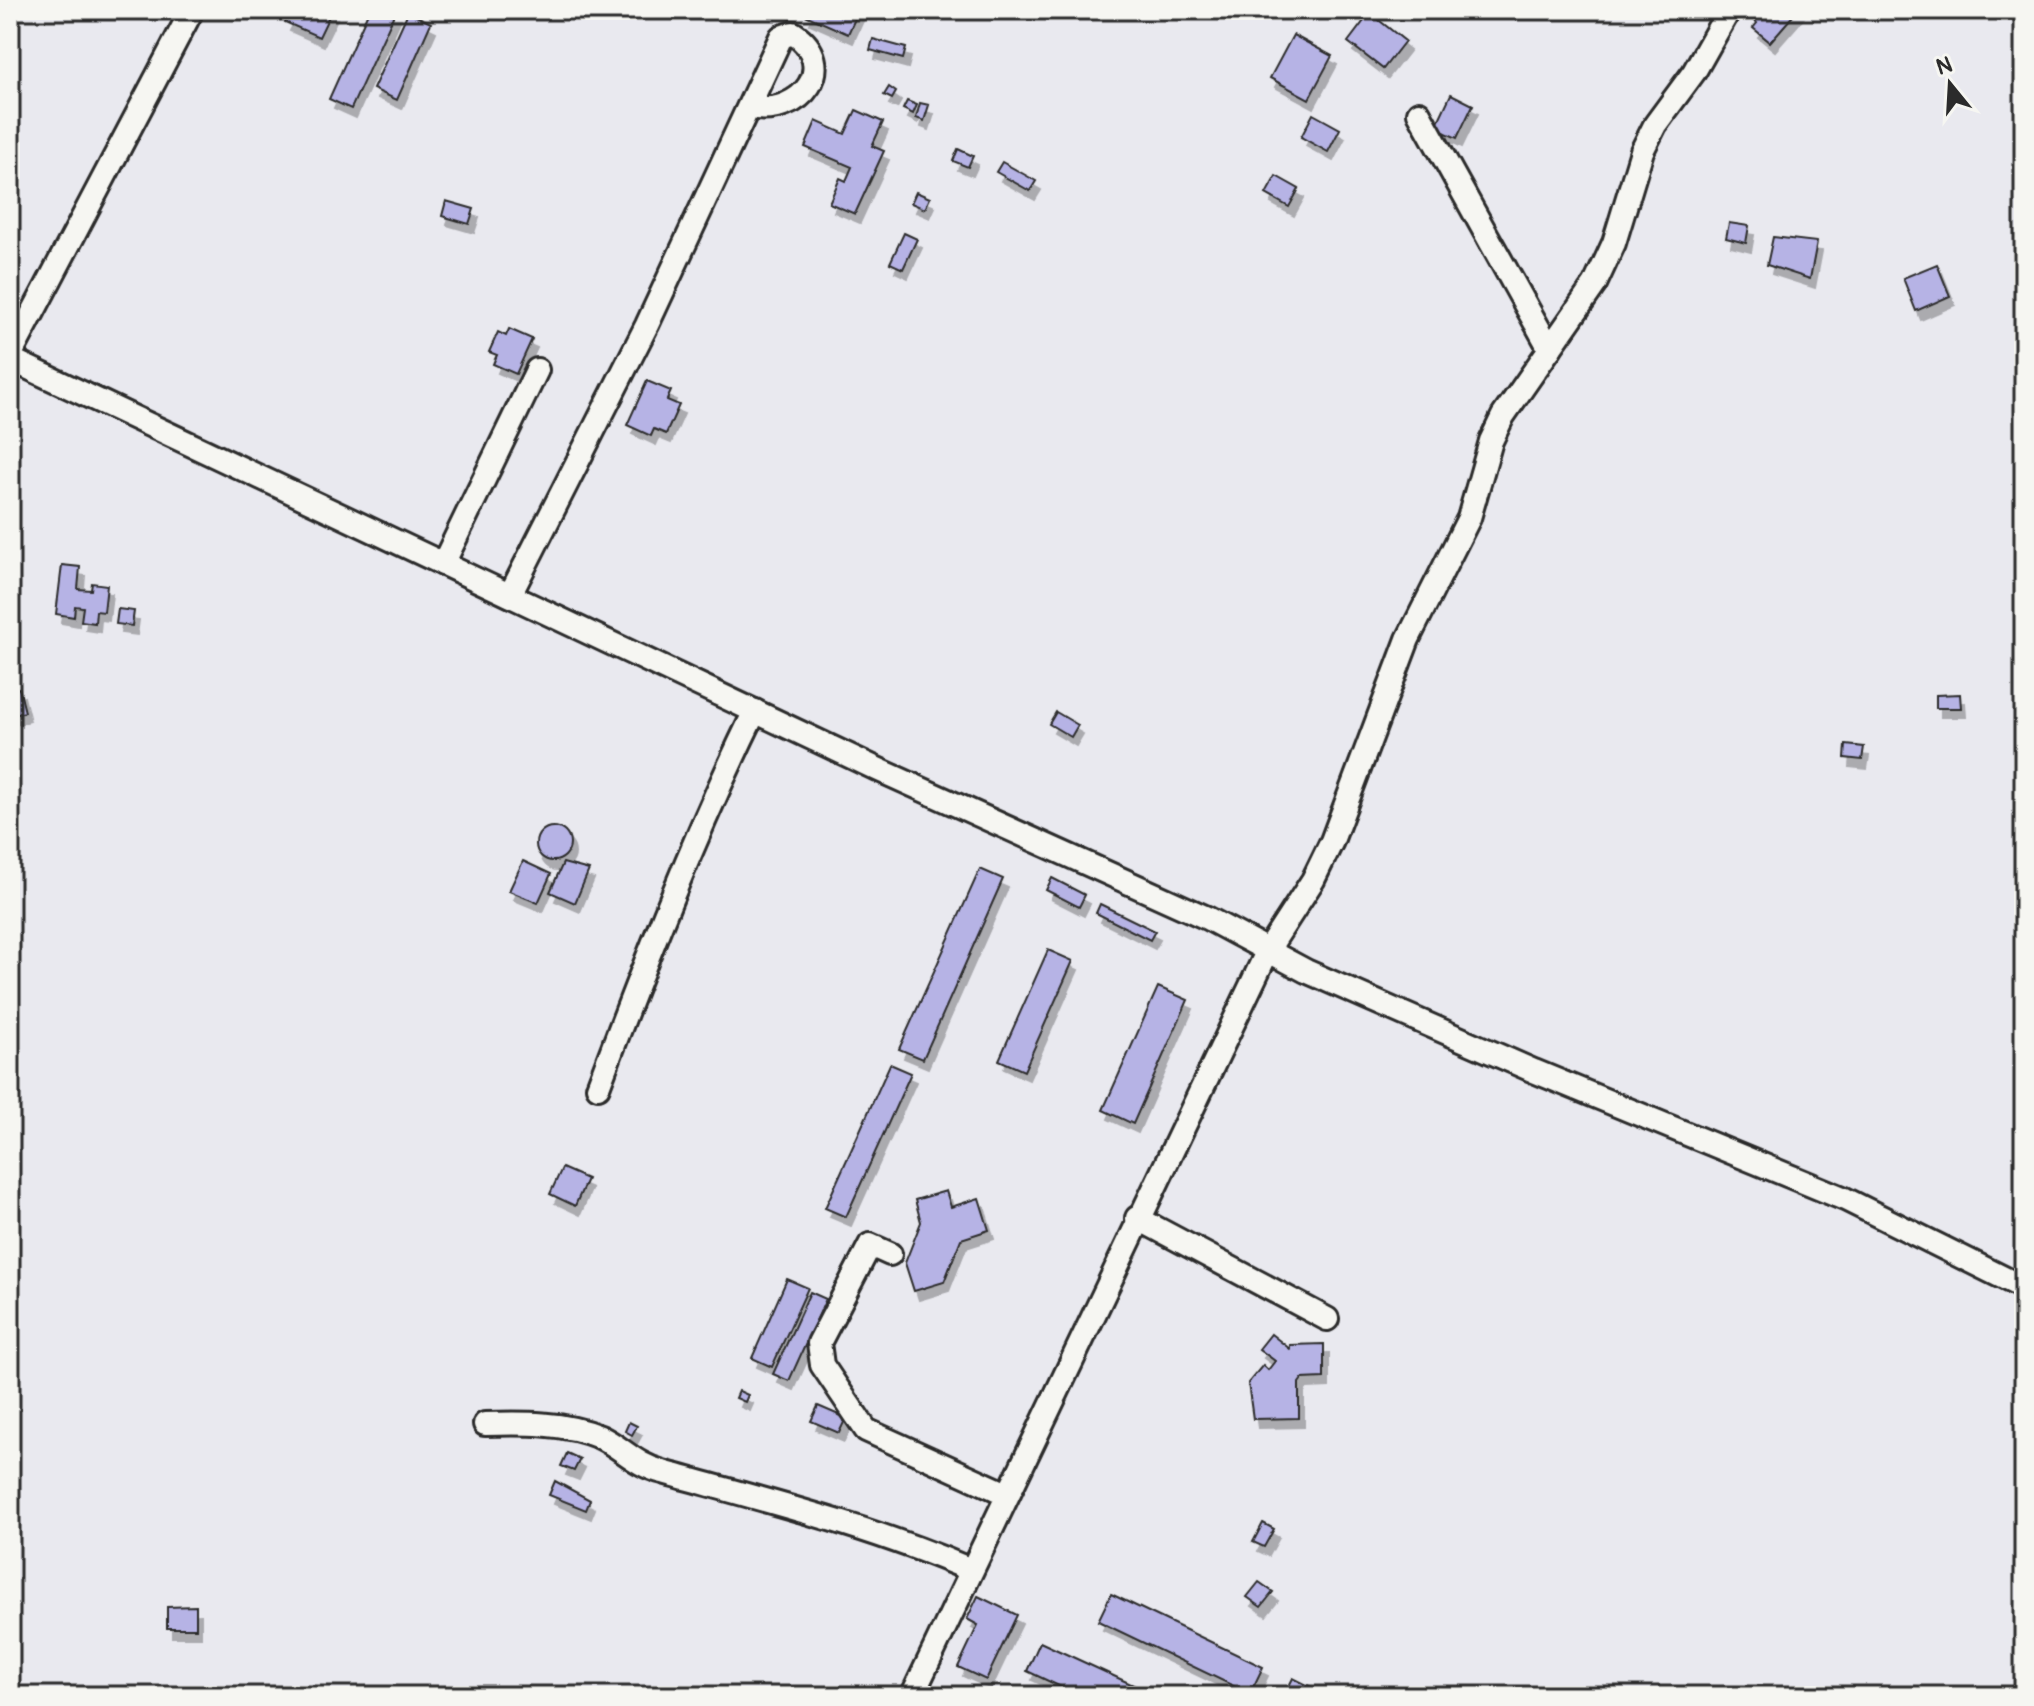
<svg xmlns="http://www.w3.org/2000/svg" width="2034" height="1706" font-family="Pangolin,sans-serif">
  <defs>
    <filter id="shadow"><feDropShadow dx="5" dy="9" stdDeviation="0" flood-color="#0004"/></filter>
  </defs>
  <rect width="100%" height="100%" fill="#e9e9ef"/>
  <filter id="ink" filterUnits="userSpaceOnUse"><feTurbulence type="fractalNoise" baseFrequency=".0125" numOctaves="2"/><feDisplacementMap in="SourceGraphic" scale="16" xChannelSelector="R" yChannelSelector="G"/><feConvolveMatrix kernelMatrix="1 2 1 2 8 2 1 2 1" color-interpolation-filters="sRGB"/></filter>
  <g filter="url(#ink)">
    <g fill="#b6b3e5" stroke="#2b2b2b" stroke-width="2" filter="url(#shadow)">
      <polygon points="291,10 332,10 319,37 285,22"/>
      <polygon points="369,10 396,10 351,109 329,99"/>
      <polygon points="807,10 859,10 848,34 805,15"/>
      <polygon points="1768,10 1798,10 1770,42 1753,28 1757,23 1755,21"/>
      <polygon points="408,12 431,23 397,100 373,89"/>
      <polygon points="1370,13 1405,41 1383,69 1348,42"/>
      <polygon points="1293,35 1332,56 1309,99 1270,78"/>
      <polygon points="873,39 906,48 903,59 870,50"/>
      <polygon points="889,87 896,92 892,99 884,95"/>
      <polygon points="1451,94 1473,105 1457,138 1435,128"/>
      <polygon points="907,101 917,105 913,114 903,109"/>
      <polygon points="920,103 929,105 924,121 916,118"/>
      <polygon points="856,110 883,122 872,146 884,151 855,214 829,203 840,178 846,181 852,167 805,147 816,121 845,134"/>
      <polygon points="1313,114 1340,129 1328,152 1301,137"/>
      <polygon points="958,149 973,156 968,167 953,161"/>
      <polygon points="1002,162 1036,181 1030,191 996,172"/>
      <polygon points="1276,176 1299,189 1289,207 1266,194"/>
      <polygon points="916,192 930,198 925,209 911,203"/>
      <polygon points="446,201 474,209 469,224 442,216"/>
      <polygon points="1729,223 1749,226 1746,243 1726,238"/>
      <polygon points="904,233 917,239 903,269 890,263"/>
      <polygon points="1773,237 1817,242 1810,279 1767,265"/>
      <polygon points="1937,264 1950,296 1916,311 1903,278"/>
      <polygon points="509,329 532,339 516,374 493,364 497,355 489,352 498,332 506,336"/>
      <polygon points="647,381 671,391 667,400 679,405 666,434 654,429 651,436 627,425"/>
      <polygon points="62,565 80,567 78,589 91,590 92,583 107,585 104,612 96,611 95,623 81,621 83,607 75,606 74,617 56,614"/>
      <polygon points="118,609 134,611 132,626 116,624"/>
      <polygon points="19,688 25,712 10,716 10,691"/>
      <polygon points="1960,694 1961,708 1936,708 1936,695"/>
      <polygon points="1056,712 1078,725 1071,737 1049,724"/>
      <polygon points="1846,745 1864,747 1862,760 1845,758"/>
      <circle cx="553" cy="844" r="17"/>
      <polygon points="523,861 551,874 538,903 509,891"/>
      <polygon points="563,863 589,870 575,903 550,892"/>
      <polygon points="980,869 1003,879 923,1059 899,1049"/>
      <polygon points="1052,878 1085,895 1079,907 1046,890"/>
      <polygon points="1100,904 1155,931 1150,940 1096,913"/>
      <polygon points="1048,950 1073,961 1024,1071 999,1060"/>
      <polygon points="1158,987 1188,1000 1133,1124 1103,1110"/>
      <polygon points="890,1064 911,1073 846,1217 825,1208"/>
      <polygon points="562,1168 587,1179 575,1206 550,1194"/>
      <polygon points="946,1191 951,1207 979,1198 989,1230 961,1239 944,1282 914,1291 905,1263 921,1222 915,1200"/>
      <polygon points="787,1279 808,1288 772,1367 752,1358"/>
      <polygon points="810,1292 826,1299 789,1381 773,1374"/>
      <polygon points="1271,1334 1290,1349 1290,1345 1324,1344 1324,1378 1302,1379 1299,1383 1299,1418 1253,1419 1248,1383 1263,1365 1268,1370 1275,1361 1259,1349"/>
      <polygon points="739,1391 748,1395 745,1402 736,1398"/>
      <polygon points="818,1406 846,1418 839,1433 811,1421"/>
      <polygon points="629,1422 637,1426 632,1435 625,1431"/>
      <polygon points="567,1453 580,1459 574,1471 561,1466"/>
      <polygon points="555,1481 590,1500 586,1510 549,1495"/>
      <polygon points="1263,1523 1274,1529 1264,1547 1253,1542"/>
      <polygon points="1259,1582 1273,1592 1261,1607 1247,1597"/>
      <polygon points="1111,1594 1263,1667 1250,1694 1098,1621"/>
      <polygon points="978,1596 1017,1615 986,1680 958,1667 978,1625 967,1619"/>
      <polygon points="196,1606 196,1628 167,1628 167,1607"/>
      <polygon points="1040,1642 1157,1696 1080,1696 1027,1671"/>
      <polygon points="1293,1678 1329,1696 1284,1696"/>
    </g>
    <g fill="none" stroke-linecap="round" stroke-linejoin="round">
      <defs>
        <g id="minor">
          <polyline points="1419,113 1550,349"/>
          <polyline points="10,356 192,10"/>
          <polyline points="10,359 877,769 1207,918 1306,971 1534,1071 1845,1199 2024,1288"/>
          <polyline points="443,564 537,370"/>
          <path d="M510,595L647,325L781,37L793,33C840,64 803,118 749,107"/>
          <path d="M598,1087C646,959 695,834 755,711"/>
          <polyline points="1137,1218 1327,1319"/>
          <polyline points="890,1254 870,1245 819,1343 822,1365 866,1430 1007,1494"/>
          <path d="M485,1424C523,1423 564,1422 600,1437C623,1448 635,1465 663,1472C767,1501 872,1527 971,1570"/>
          <polyline points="912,1696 1269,948 1313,880 1332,841 1408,639 1469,518 1491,441 1503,416 1595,284 1614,243 1642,151 1655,125 1694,72 1729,10"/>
        </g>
      </defs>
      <use href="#minor" stroke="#2b2b2b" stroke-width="28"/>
      <use href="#minor" stroke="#f6f6f2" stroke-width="22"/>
    </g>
  </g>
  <rect width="2034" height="1706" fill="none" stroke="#f6f6f2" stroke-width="40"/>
  <rect x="20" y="20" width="1994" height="1666" fill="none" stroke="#2b2b2b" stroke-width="3" filter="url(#ink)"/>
  <g transform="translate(1950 84) rotate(342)" stroke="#f6f6f2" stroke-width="6" paint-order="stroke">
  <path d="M0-6L14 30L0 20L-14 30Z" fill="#2b2b2b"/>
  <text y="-12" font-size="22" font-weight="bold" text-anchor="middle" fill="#2b2b2b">N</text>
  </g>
</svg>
